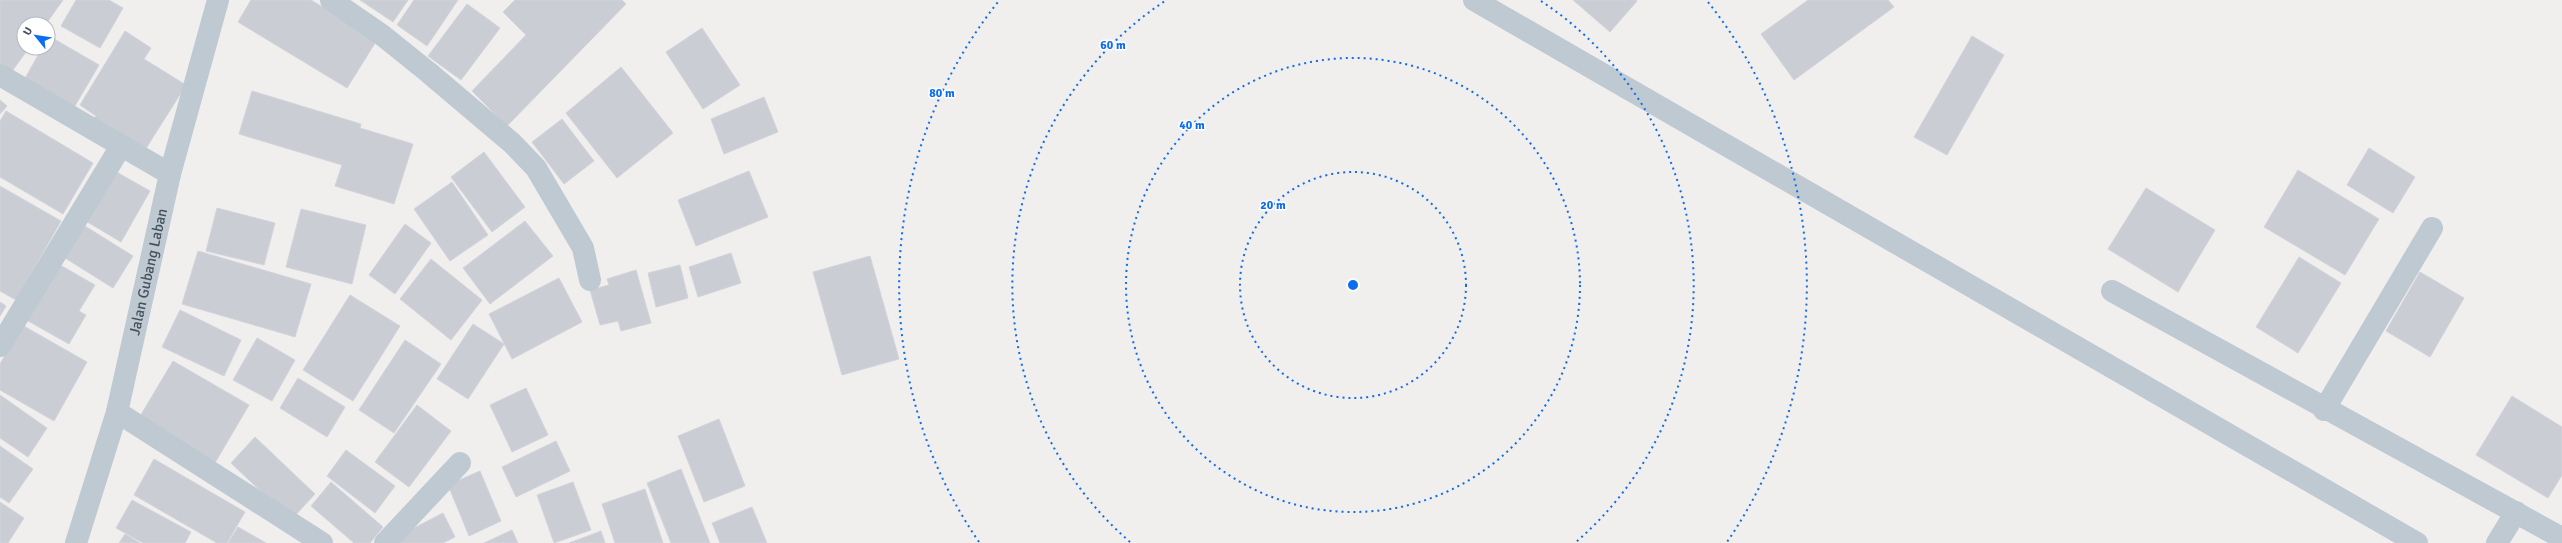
<svg xmlns="http://www.w3.org/2000/svg" width="2562" height="543" font-family="Signika,sans-serif">
  <rect width="100%" height="100%" fill="#f1eeee"/>
  <g fill="#cacdd4" stroke="#d2d4db">
    <polygon points="0,0 63,0 46,24 24,24 24,48 29,48 7,78 0,72"/>
    <polygon points="76,0 109,0 123,8 100,48 61,26"/>
    <polygon points="251,0 311,0 377,40 347,88 238,22"/>
    <polygon points="360,0 408,0 393,22"/>
    <polygon points="414,0 458,0 427,46 397,25"/>
    <polygon points="515,0 622,0 626,4 507,126 472,91 526,35 503,12"/>
    <polygon points="1573,0 1636,0 1637,1 1610,32"/>
    <polygon points="1808,0 1888,0 1894,7 1794,80 1761,34"/>
    <polygon points="467,4 500,28 461,80 428,56"/>
    <polygon points="702,28 740,85 703,109 666,52"/>
    <polygon points="125,31 151,48 144,59 186,85 145,150 94,118 96,116 80,105"/>
    <polygon points="49,36 99,65 72,111 23,82 42,48 48,48"/>
    <polygon points="1972,36 2004,55 1947,155 1914,137"/>
    <polygon points="621,67 673,133 617,178 566,113"/>
    <polygon points="252,91 361,124 360,128 413,144 394,204 335,186 342,165 239,134"/>
    <polygon points="764,97 778,132 724,154 711,119"/>
    <polygon points="0,100 7,106 0,114"/>
    <polygon points="6,111 93,163 63,214 0,177 0,121"/>
    <polygon points="562,119 594,161 564,184 532,142"/>
    <polygon points="2369,148 2415,177 2393,213 2347,185"/>
    <polygon points="484,152 525,207 492,232 451,177"/>
    <polygon points="113,170 150,191 121,242 84,220"/>
    <polygon points="2298,170 2379,219 2345,275 2264,227"/>
    <polygon points="749,171 768,217 696,246 678,200"/>
    <polygon points="452,182 488,235 450,261 414,209"/>
    <polygon points="0,186 61,221 16,300 0,291"/>
    <polygon points="2146,188 2215,230 2178,292 2108,249"/>
    <polygon points="217,208 275,223 264,265 206,251"/>
    <polygon points="301,209 366,225 352,284 286,267"/>
    <polygon points="77,221 133,256 113,288 57,253"/>
    <polygon points="525,221 553,256 490,304 463,268"/>
    <polygon points="405,224 431,243 395,294 369,275"/>
    <polygon points="198,251 311,284 295,337 182,304"/>
    <polygon points="731,253 741,283 698,297 689,267"/>
    <polygon points="870,256 899,359 842,375 813,272"/>
    <polygon points="2299,257 2341,283 2298,353 2256,327"/>
    <polygon points="431,259 482,300 451,340 400,299"/>
    <polygon points="60,265 95,285 79,311 86,315 69,344 21,317"/>
    <polygon points="680,265 688,298 656,307 648,273"/>
    <polygon points="636,270 651,323 621,331 618,321 600,325 590,290 609,285 607,279"/>
    <polygon points="2420,272 2464,298 2430,357 2386,331"/>
    <polygon points="559,278 582,322 512,359 489,314"/>
    <polygon points="350,295 400,326 353,401 303,370"/>
    <polygon points="0,302 6,306 0,316"/>
    <polygon points="180,310 241,340 224,376 162,347"/>
    <polygon points="473,324 504,344 468,399 437,379"/>
    <polygon points="22,325 87,362 54,421 0,390 0,364"/>
    <polygon points="257,338 295,360 272,401 233,380"/>
    <polygon points="405,340 441,364 394,433 359,410"/>
    <polygon points="173,361 249,405 212,468 136,423"/>
    <polygon points="298,378 345,407 327,437 280,408"/>
    <polygon points="526,388 548,435 512,452 490,405"/>
    <polygon points="0,395 47,428 28,457 0,438"/>
    <polygon points="2512,396 2562,427 2562,475 2548,498 2476,455"/>
    <polygon points="417,405 451,431 409,487 375,462"/>
    <polygon points="719,419 745,486 704,502 678,436"/>
    <polygon points="255,437 315,494 291,520 231,463"/>
    <polygon points="556,441 570,471 516,497 502,467"/>
    <polygon points="0,446 33,469 9,503 0,497"/>
    <polygon points="346,450 395,486 375,513 327,476"/>
    <polygon points="154,459 245,512 227,543 217,543 134,495"/>
    <polygon points="681,469 710,543 671,543 647,483"/>
    <polygon points="480,471 501,521 469,536 448,485"/>
    <polygon points="331,482 383,527 370,543 354,543 311,506"/>
    <polygon points="573,482 591,530 554,543 537,495"/>
    <polygon points="645,489 663,543 615,543 602,504"/>
    <polygon points="132,500 191,532 185,543 143,543 116,528"/>
    <polygon points="0,502 24,518 8,543 0,543"/>
    <polygon points="752,507 767,543 720,543 712,523"/>
    <polygon points="443,513 455,537 443,543 394,543 393,539"/>
    <polygon points="238,527 266,543 228,543"/>
    <polygon points="512,530 518,543 484,543"/>
    <polygon points="601,531 605,543 569,543"/>
    <polygon points="125,534 140,543 119,543"/>
  </g>
  <g fill="none" stroke-linecap="round" stroke-linejoin="round">
    <g stroke="#bec9d2" stroke-width="22">
      <polyline points="331,0 382,35 428,72 512,143 536,168 583,248 590,280"/>
      <polyline points="1474,0 2417,543"/>
      <polyline points="0,75 170,174"/>
      <polyline points="2112,291 2562,538"/>
      <polyline points="0,346 121,146"/>
      <polyline points="2324,410 2432,228"/>
      <polyline points="117,412 322,543"/>
      <path id="s1" d="M76,543L117,412L170,174L218,0"/>
      <polyline points="385,543 460,463"/>
      <polyline points="2497,543 2516,512"/>
    </g>
  </g>
  <g fill="none" stroke="#0c6dee" stroke-width="2" stroke-dasharray="2 4">
    <circle cx="1353" cy="285" r="113"/>
    <circle cx="1353" cy="285" r="227"/>
    <path d="M1130 542A340 340 0 0 1 1165 1M1541 1A340 340 0 0 1 1576 542"/>
    <path d="M979 542A454 454 0 0 1 998 2M1708 2A454 454 0 0 1 1727 542"/>
  </g>
  <g text-anchor="middle" dominant-baseline="central" stroke-width="3" stroke-linejoin="round" paint-order="stroke">
    <g font-size="15" fill="#45525d" stroke="#fff">
      <text stroke="none"><textPath href="#s1" startOffset="281">Jalan Gubang Laban</textPath></text>
    </g>
  </g>
  <circle cx="1353" cy="285" r="6" fill="#0c6dee" stroke="#fff" stroke-width="2"/>
  <g font-size="12" text-anchor="middle" font-weight="bold" fill="#0c6dee" stroke="#fff" stroke-width="3" stroke-linejoin="round" paint-order="stroke">
    <text x="1113" y="49">60 m</text>
    <text x="942" y="97">80 m</text>
    <text x="1192" y="129">40 m</text>
    <text x="1273" y="209">20 m</text>
  </g>
  <g transform="translate(36 36) rotate(300)"><circle r="19" fill="#ffffff" stroke="#b5babe"/>
  <path d="M0-3L7 15L0 10L-7 15Z" fill="#0c6dee"/>
  <text y="-6" font-size="11" font-weight="bold" text-anchor="middle" fill="#45525d">U</text>
  </g>
</svg>
